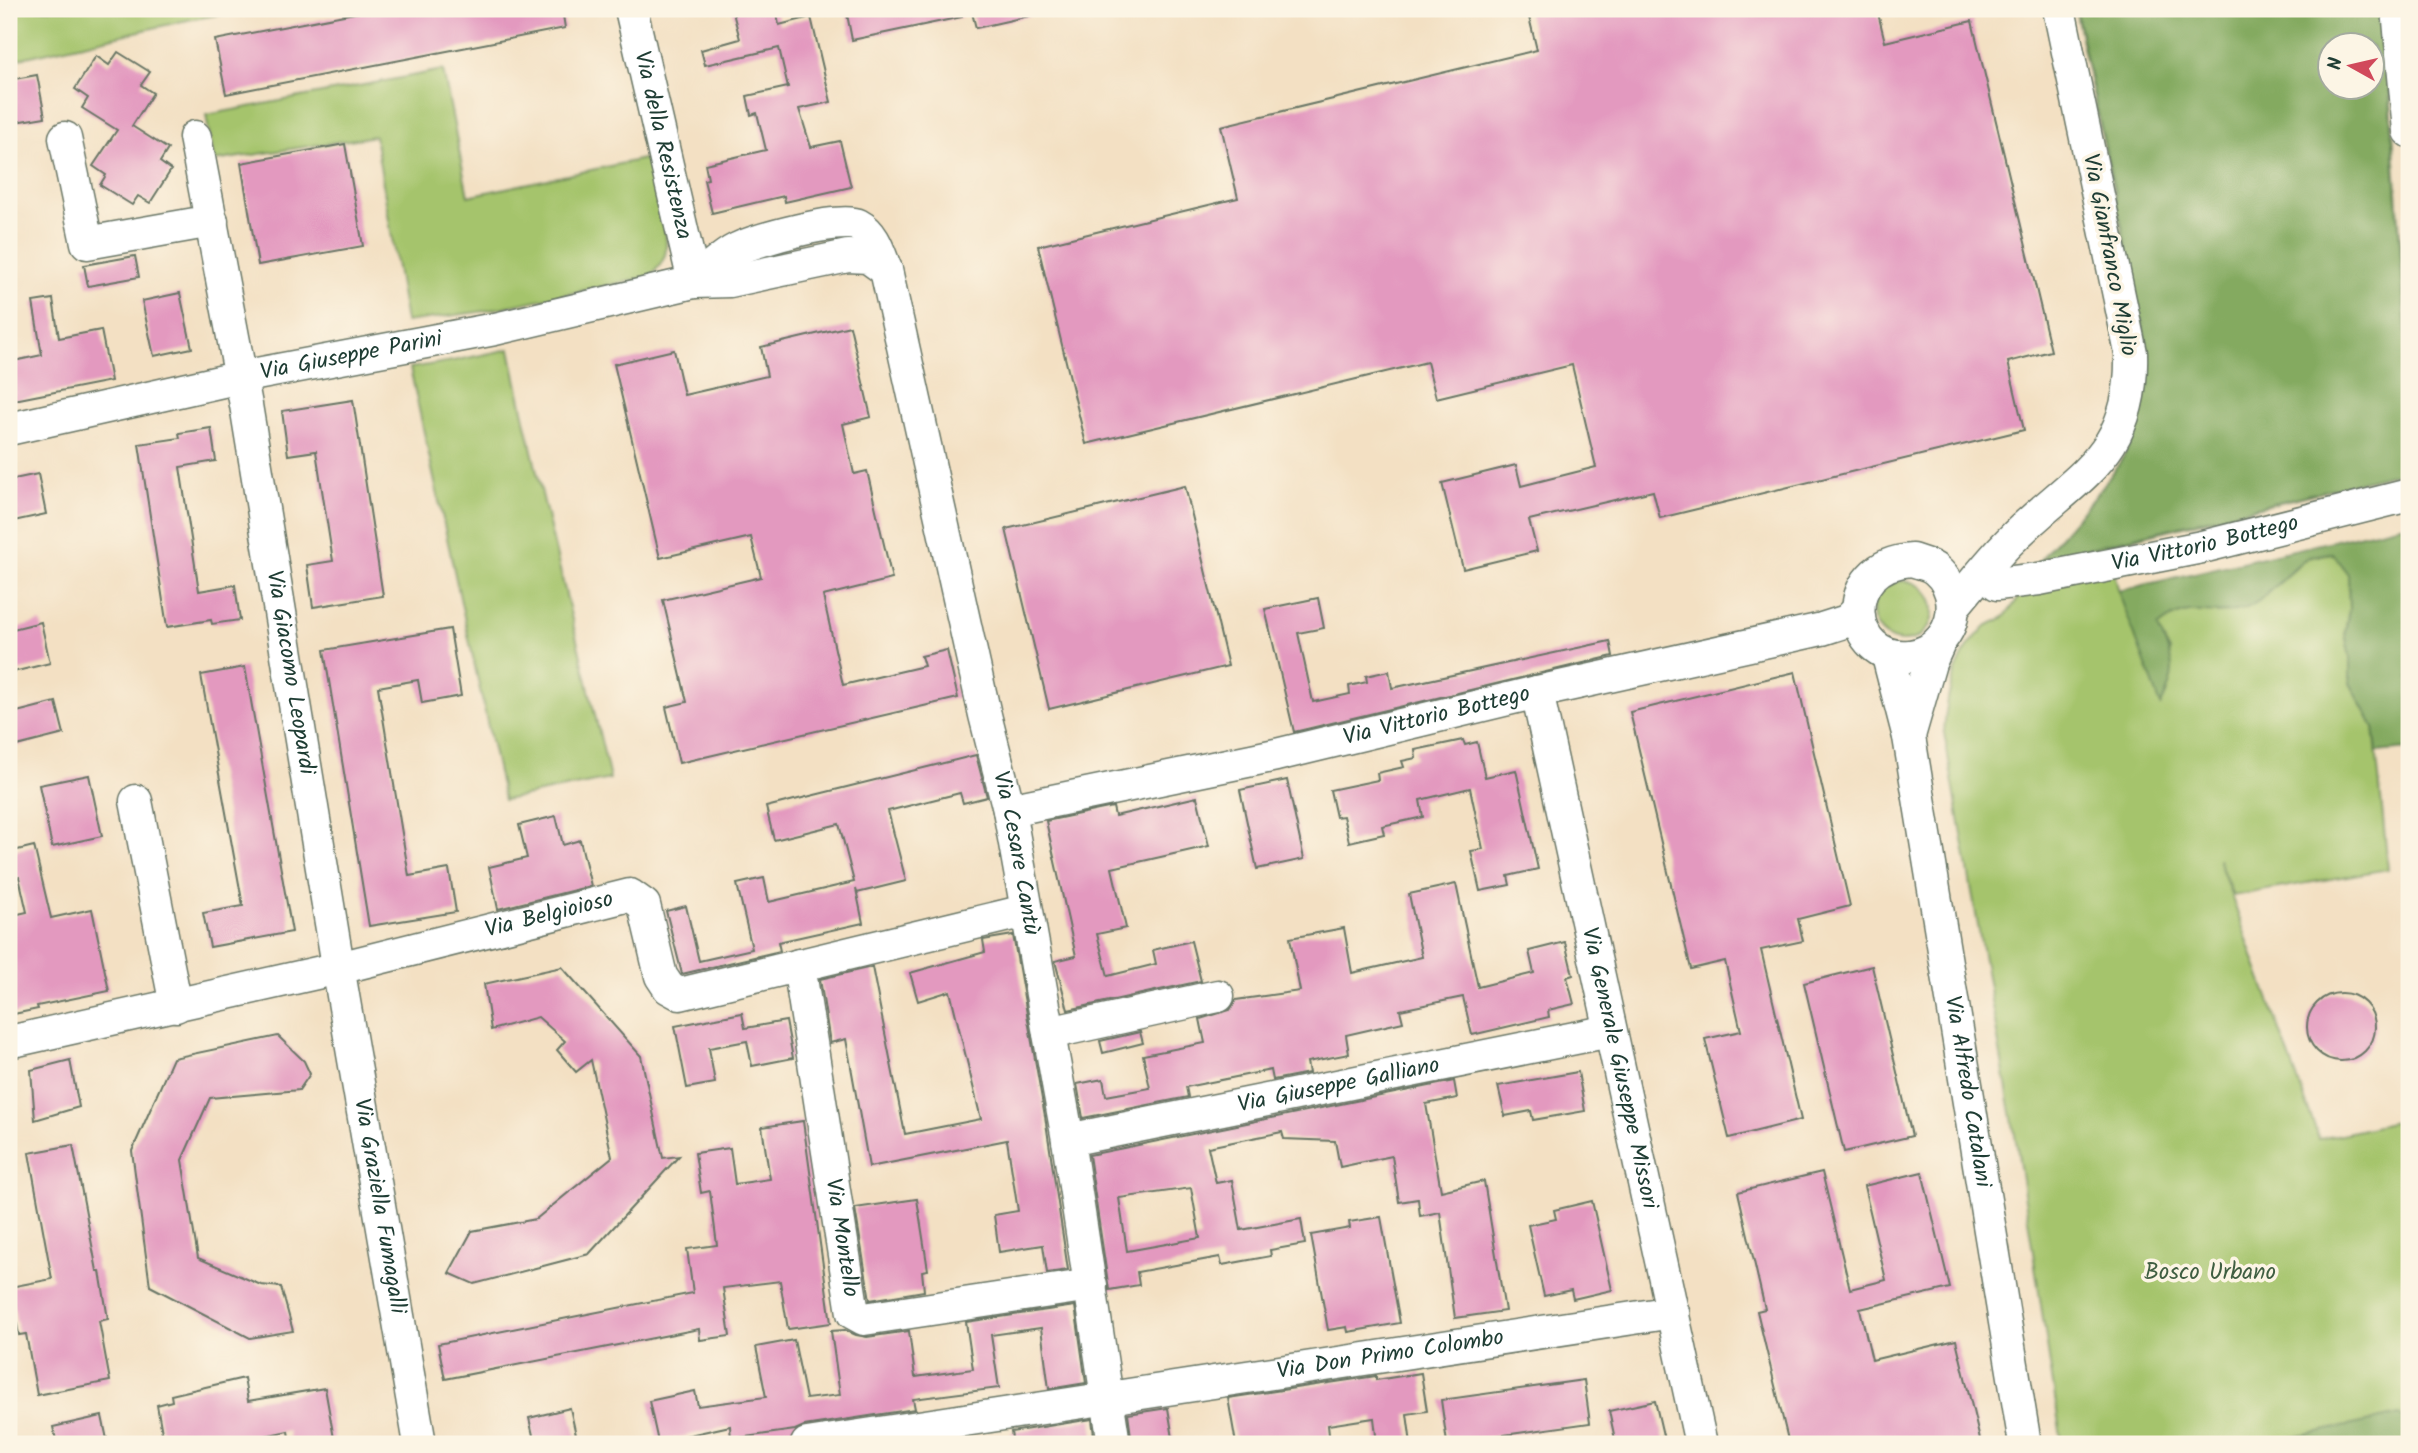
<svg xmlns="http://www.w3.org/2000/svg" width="2418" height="1453" font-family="Kalam,sans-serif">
  <rect width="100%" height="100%" fill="#fcf5e5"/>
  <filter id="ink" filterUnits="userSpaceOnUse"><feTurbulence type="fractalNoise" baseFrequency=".0143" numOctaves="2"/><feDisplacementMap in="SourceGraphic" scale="14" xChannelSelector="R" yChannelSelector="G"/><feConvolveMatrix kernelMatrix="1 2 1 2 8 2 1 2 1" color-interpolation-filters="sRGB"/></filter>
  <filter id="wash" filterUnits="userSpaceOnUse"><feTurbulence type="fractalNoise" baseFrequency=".00686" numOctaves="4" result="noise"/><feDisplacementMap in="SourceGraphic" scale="28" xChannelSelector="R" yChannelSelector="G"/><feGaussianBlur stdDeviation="1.57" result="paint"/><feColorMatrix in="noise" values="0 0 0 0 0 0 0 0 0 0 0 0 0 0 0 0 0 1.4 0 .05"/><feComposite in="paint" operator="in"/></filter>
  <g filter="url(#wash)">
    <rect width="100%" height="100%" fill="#f3e0c3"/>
    <g fill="#a5c46c" stroke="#628050" stroke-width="2" fill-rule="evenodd">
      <polygon points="9,9 252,9 188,20 9,61"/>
      <path d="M2075,9H2385L2409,371V470L2108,545L2118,589L2161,704L2170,651L2157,628L2170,617L2194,610L2218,613L2264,597L2307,558L2332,553L2348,574L2349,609L2345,633L2350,657V683L2374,727L2388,869L2233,896L2218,859L2319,1139L2409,1119V1444H2062L2017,1147L1944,733C1946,695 1955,653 1986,627C1991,622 2000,621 2005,616C2018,603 2029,574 2042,558C2074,516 2118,479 2137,429C2146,405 2146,376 2147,350ZM2330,46H2372V88H2330Z"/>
      <path d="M443,70L468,196L648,158C653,183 671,232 665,255C662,265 656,271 648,277L485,311L406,322L375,136L214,161L206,115Z"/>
      <path d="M510,349C539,493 577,635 610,779L504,800L410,368L453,361Z"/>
      <circle cx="1903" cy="611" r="30"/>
    </g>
    <g fill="#84aa60" stroke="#52744a" stroke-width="2" fill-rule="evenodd">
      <path d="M2076,9H2384L2409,379V470L2040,560C2070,524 2126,468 2138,425C2145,401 2146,376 2148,350ZM2330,46H2372V88H2330Z"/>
      <path d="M2409,523V749L2377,752L2374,727L2350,683V657L2345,633L2349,609L2348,574L2332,553C2324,554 2312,555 2305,559C2283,574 2267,602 2241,610C2207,619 2189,600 2158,627C2173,662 2179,669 2161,705L2118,591Z"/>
      <polygon points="2399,1415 2409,1422 2409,1444 2290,1444 2289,1438"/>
    </g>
    <g id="blocks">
      <g fill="#e399bf" fill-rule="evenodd">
        <polygon points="375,9 562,9 565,28 226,94 215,40"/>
        <polygon points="732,9 776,9 779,25 811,17 831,102 799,109 811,147 840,141 851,187 785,202 784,196 712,213 704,180 708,179 705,164 766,150 757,113 751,115 747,96 788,87 779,48 705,65 701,50 740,39"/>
        <polygon points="846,9 961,9 962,17 852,40"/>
        <polygon points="971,9 1028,9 1029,16 976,28"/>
        <polygon points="1527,9 1877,9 1885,42 1972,21 2051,351 2008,362 2024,430 1660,518 1653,491 1529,520 1537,551 1463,569 1442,483 1516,465 1521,486 1596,467 1572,365 1436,398 1427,362 1086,444 1038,246 1238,198 1221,126 1537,50"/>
        <polygon points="118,52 150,72 141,85 153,93 132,126 168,149 160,162 171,170 150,203 138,196 132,205 100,185 106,175 93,166 117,130 82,108 88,98 75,89 96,56 109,65"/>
        <polygon points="37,75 45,117 9,123 9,80"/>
        <polygon points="345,144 363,246 258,265 241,163"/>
        <polygon points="135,256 139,277 88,286 84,265"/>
        <polygon points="180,293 192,348 154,356 142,301"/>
        <polygon points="53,299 59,338 101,330 111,381 9,401 9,362 42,355 33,302"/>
        <polygon points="850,326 871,417 843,424 854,474 867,471 892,579 823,596 843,685 924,666 921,656 947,650 958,698 679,763 666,707 687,702 663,600 761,577 751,537 660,558 614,364 674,350 684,395 767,376 761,347"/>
        <polygon points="353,400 383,596 313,607 307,565 333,561 316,451 288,455 282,411"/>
        <polygon points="211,428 216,461 180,467 199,591 235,585 240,620 212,624 211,620 167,627 139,444 180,438 179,433"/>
        <polygon points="38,474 46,514 9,522 9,480"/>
        <polygon points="1185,486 1228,666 1049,709 1006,529"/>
        <polygon points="1318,598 1324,628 1298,633 1313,702 1350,694 1349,686 1367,682 1366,676 1389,671 1392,688 1610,641 1613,656 1294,732 1265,609"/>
        <polygon points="41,622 50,663 9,673 9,630"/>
        <polygon points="450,629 461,696 422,703 418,680 378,687 409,876 449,869 456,912 369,926 324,650"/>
        <polygon points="245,667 292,932 210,947 203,913 243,906 201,675"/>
        <polygon points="1795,672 1850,906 1798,919 1803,941 1761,950 1801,1120 1729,1138 1705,1039 1741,1031 1725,961 1691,969 1630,712"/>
        <polygon points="56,702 64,734 9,748 9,714"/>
        <polygon points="1463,740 1465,745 1477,742 1485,777 1516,770 1538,869 1508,876 1510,885 1480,891 1471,851 1483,849 1470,788 1420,800 1423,817 1382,826 1384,834 1349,842 1343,816 1336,817 1330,790 1378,780 1377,773 1404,767 1402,761 1416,758 1415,750"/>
        <polygon points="976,755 987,797 963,803 960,793 888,811 906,881 857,893 856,889 863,923 778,942 780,951 682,974 666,911 686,906 699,961 752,949 737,884 764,878 769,902 854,882 839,824 774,840 766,807"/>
        <polygon points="89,775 102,836 52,847 39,785"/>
        <polygon points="1287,780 1304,859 1257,869 1240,790"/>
        <polygon points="1197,797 1209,846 1112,868 1126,928 1097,934 1108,976 1156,964 1153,950 1191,941 1201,981 1068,1010 1055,961 1076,956 1046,821 1113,807 1115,816"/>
        <polygon points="556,816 563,845 580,840 591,886 498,909 489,867 527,858 519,825"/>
        <polygon points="34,846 51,918 92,909 109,991 37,1006 38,1009 9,1015 9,916 27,912 19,877 9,880 9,852"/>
        <polygon points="1456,884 1478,987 1534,973 1529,951 1565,942 1573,975 1567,977 1574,1004 1548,1010 1549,1017 1472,1035 1463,997 1400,1010 1403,1022 1346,1035 1349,1054 1307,1062 1309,1073 1273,1080 1271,1070 1186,1087 1188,1097 1083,1118 1077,1084 1103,1079 1106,1096 1150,1088 1143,1055 1205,1043 1200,1019 1230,1010 1236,1000 1300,991 1290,938 1344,928 1352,973 1422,957 1409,894"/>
        <polygon points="1013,935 1045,1116 1068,1270 1047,1273 1043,1245 999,1252 994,1215 1018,1211 1007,1140 869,1167 846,1039 830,1043 820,979 872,967 905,1134 981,1119 950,991 918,1001 910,973 985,952 983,940"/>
        <polygon points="1872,966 1912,1136 1844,1152 1804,983"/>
        <polygon points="562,967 641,1056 663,1158 679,1156 589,1254 474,1284 449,1273 472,1231 536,1219 612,1157 591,1060 576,1072 557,1050 565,1041 538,1017 491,1030 484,984"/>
        <circle cx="2341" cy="1027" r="34"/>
        <polygon points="742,1013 745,1028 786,1021 793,1058 752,1066 747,1041 709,1048 715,1083 687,1088 675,1026"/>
        <polygon points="1140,1032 1143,1043 1103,1053 1100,1041"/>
        <polygon points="278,1036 304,1061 310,1074 299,1090 210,1098 182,1160 198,1258 261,1285 281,1287 293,1331 250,1338 150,1286 132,1151 173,1058"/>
        <polygon points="70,1060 79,1107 35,1120 31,1070"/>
        <polygon points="1578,1072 1585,1111 1533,1120 1531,1111 1505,1116 1498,1086"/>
        <path d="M1454,1081L1457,1098L1426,1104L1441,1191L1484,1181L1505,1311L1455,1318L1440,1212L1420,1216L1418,1199L1399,1202L1392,1156L1340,1167L1335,1141L1284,1139L1282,1132L1208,1147L1216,1183L1232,1180L1241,1230L1301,1219L1305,1244L1270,1250L1271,1256L1222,1265L1220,1257L1137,1272L1139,1285L1109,1290L1089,1155ZM1191,1188L1200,1238L1127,1251L1119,1198Z"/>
        <polygon points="803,1121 831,1323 788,1329 780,1281 723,1288 730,1336 700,1340 699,1329 445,1379 438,1344 693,1293 687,1249 717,1245 710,1191 701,1193 695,1153 730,1148 735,1184 770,1179 762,1127"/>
        <polygon points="73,1145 97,1271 100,1271 108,1319 99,1321 110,1381 37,1395 26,1334 19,1335 10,1287 52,1279 29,1153"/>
        <polygon points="1822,1172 1850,1289 1886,1280 1864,1186 1922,1172 1950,1288 1860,1309 1872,1360 1956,1340 1981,1444 1789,1444 1757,1311 1765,1309 1738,1192"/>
        <polygon points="917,1199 928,1270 922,1271 924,1291 870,1300 855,1208"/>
        <polygon points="1592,1201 1612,1290 1573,1299 1571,1290 1544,1296 1528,1225 1556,1219 1554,1210"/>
        <polygon points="1381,1217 1400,1323 1348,1332 1347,1327 1328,1330 1311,1235 1350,1228 1349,1222"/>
        <polygon points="1075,1306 1086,1383 1049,1389 1041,1328 991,1335 999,1388 913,1399 915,1409 804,1426 795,1430 731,1439 730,1426 658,1442 649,1401 695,1391 698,1406 766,1397 756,1347 794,1340 806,1399 840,1395 831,1331 845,1330 856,1335 867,1337 909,1331 915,1377 973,1369 966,1322"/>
        <polygon points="1421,1373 1427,1411 1407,1414 1411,1444 1377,1444 1374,1418 1328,1425 1330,1444 1236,1444 1228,1398 1376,1376 1376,1380"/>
        <polygon points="244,1378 248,1401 325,1388 335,1444 290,1444 288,1431 227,1444 164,1444 157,1405 172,1401 171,1395"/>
        <polygon points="1584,1380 1590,1423 1447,1443 1441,1400"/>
        <polygon points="1655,1401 1665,1444 1616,1444 1609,1411"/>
        <polygon points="570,1408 578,1444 535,1444 529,1418"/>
        <polygon points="1168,1408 1174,1444 1132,1444 1128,1414"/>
        <polygon points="102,1416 108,1444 57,1444 53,1427"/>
        <polygon points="1092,1419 1095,1444 1013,1444 1011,1432"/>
      </g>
    </g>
  </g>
  <g filter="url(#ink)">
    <use href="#blocks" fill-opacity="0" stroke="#697666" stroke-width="2"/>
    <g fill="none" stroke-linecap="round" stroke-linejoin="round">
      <defs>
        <g id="minor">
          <path id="s1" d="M631,9L694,282"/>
          <polyline points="2398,9 2409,131"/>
          <path id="s2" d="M195,137L246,405L340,978L420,1444"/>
          <polyline points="65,138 87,243 212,221"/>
          <path id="s3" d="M694,282C708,271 722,256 737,249C756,240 841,216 858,225C875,234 879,253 886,270L985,715L1009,810L1068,1140L1114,1444"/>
          <path id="s4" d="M9,429L241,377L495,329L694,282L730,281L848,256L868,257L886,270"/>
          <path d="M1912,560C1920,563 1929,564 1936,570C1956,587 1958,618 1942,638C1933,649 1924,654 1910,656C1846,663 1836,564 1912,560Z"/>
          <path id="s5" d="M1997,584L2039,579L2202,547L2409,495"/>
          <path d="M1953,607C1972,585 1989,562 2009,542C2073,476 2134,460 2131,353L2059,9"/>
          <path id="s6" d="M1888,656L1909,737L2025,1444"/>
          <path id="s7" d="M1537,692L1701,1444"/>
          <polyline points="1909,736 1930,663 1940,641"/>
          <polyline points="136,801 176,1006"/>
          <path id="s8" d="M1009,810L1276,755L1537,692L1822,629L1847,621L1858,610"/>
          <path id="s9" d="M799,965L853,1313L864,1319L1091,1285"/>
          <polyline points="1049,1033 1218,996"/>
          <path id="s10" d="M9,1042L339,968L630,895L644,905L661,976L669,988L680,994L1025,911"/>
          <path id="s11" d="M1068,1140L1610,1031"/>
          <path id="s12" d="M807,1444L1673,1312"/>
        </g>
      </defs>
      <use href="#minor" stroke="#697666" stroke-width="35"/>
      <use href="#minor" stroke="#fff" stroke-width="32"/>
    </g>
  </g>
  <g text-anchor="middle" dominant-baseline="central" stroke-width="7" stroke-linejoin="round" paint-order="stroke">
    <g font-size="23" fill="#1f3d34" stroke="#fcf5e5">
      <text stroke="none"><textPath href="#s1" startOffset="140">Via della Resistenza</textPath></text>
      <text transform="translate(2109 255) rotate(79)">Via Gianfranco Miglio</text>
      <text stroke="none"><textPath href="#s4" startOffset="350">Via Giuseppe Parini</textPath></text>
      <text stroke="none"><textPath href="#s5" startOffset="212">Via Vittorio Bottego</textPath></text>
      <text stroke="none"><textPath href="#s2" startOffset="544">Via Giacomo Leopardi</textPath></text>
      <text stroke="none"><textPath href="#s8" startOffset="438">Via Vittorio Bottego</textPath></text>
      <text stroke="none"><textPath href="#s3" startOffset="831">Via Cesare Cantù</textPath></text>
      <text stroke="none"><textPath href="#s10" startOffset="555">Via Belgioioso</textPath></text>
      <text stroke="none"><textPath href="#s7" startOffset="385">Via Generale Giuseppe Missori</textPath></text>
      <text stroke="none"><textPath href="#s11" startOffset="276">Via Giuseppe Galliano</textPath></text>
      <text stroke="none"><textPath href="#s6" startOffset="443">Via Alfredo Catalani</textPath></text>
      <text stroke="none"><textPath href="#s2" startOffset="1085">Via Graziella Fumagalli</textPath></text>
      <text stroke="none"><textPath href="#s9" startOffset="276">Via Montello</textPath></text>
      <text stroke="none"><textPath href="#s12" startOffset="590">Via Don Primo Colombo</textPath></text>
    </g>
    <g font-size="23" fill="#405f42" stroke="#fcf5e5">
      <text x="2210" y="1273">Bosco Urbano</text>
    </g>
  </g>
  <rect width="2418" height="1453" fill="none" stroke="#fcf5e5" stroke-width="35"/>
  <g transform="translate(2351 66) rotate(278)"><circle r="33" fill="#fcf5e5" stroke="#a4ab9e" stroke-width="2"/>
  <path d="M0-5L12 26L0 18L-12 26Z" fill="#d1495b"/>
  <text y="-10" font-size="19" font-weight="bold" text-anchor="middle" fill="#1f3d34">N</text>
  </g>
</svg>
